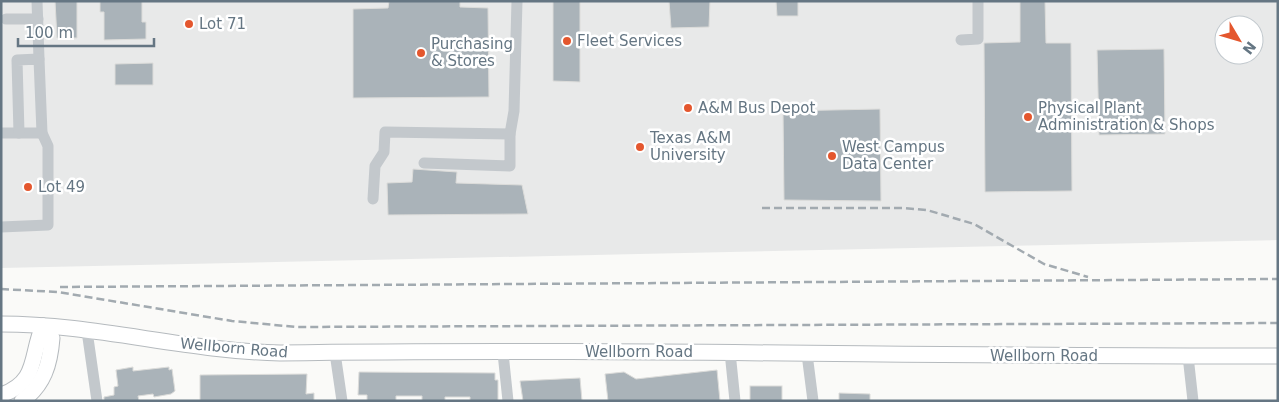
<svg xmlns="http://www.w3.org/2000/svg" width="1279" height="402" font-family="'DejaVu Sans',sans-serif">
  <rect width="100%" height="100%" fill="#fafaf8"/>
  <path fill="#e8e9e9" fill-rule="evenodd" d="M1,1H1278V240L1,268ZM1224,25H1254V55H1224Z"/>
  <g fill="#aab3b9" stroke="#dcdcda">
    <polygon points="55,1 77,1 77,38 57,38"/>
    <polygon points="100,1 142,1 142,22 146,22 146,39 104,40 104,12 100,12"/>
    <polygon points="389,1 460,1 460,7 488,8 489,97 353,98 353,9 388,8"/>
    <polygon points="553,1 580,1 580,82 553,81"/>
    <polygon points="669,1 710,1 709,27 671,28"/>
    <polygon points="776,1 798,1 798,16 777,16"/>
    <polygon points="1020,1 1045,1 1046,43 1071,43 1072,191 985,192 984,43 1020,42"/>
    <polygon points="1164,49 1165,134 1099,135 1097,50"/>
    <polygon points="153,63 153,85 115,85 115,64"/>
    <polygon points="880,109 881,201 784,200 783,111"/>
    <polygon points="413,169 457,172 456,183 522,185 528,214 388,215 387,183 412,182"/>
    <polygon points="133,367 133,371 169,367 169,370 172,369 175,391 171,394 154,397 153,394 138,396 139,401 104,401 104,397 114,395 114,387 118,386 116,370"/>
    <polygon points="717,370 720,401 608,401 605,374 624,372 636,379"/>
    <polygon points="359,372 495,373 495,380 498,380 498,401 470,401 470,397 445,397 445,401 422,401 422,396 396,396 396,401 367,401 367,395 358,395"/>
    <polygon points="307,374 306,394 314,393 314,401 200,401 200,375"/>
    <polygon points="580,378 582,401 523,401 520,381"/>
    <rect x="750" y="386" width="32" height="15"/>
    <polygon points="839,393 870,394 870,401 839,401"/>
  </g>
  <g fill="none" stroke-linecap="round" stroke-linejoin="round">
    <defs>
      <g id="major">
        <path d="M1,324C95,324 186,351 280,353C612,348 945,357 1278,356"/>
        <path d="M1,395C39,382 30,355 43,326"/>
        <path d="M22,401C44,385 50,364 52,338L43,326"/>
      </g>
    </defs>
    <use href="#major" stroke="#b5babe" stroke-width="17"/>
    <g stroke="#c3c8cc" stroke-width="11">
      <polyline points="37,1 39,59"/>
      <polyline points="6,19 38,19"/>
      <polyline points="961,40 978,39 978,1"/>
      <polyline points="1,133 42,133"/>
      <polyline points="424,163 510,166 510,134"/>
      <polyline points="373,199 375,166 384,152 385,132 510,134 514,111 517,1"/>
      <polyline points="1,227 48,225 48,146 42,133 39,59 17,60 19,133"/>
      <polyline points="87,331 97,401"/>
      <polyline points="730,352 735,401"/>
      <polyline points="335,353 342,401"/>
      <polyline points="503,353 508,401"/>
      <polyline points="807,354 813,401"/>
      <polyline points="1188,356 1193,401"/>
    </g>
    <use href="#major" stroke="#fff" stroke-width="15"/>
    <g stroke="#a2aab0" stroke-width="2.5" stroke-dasharray="8 4" stroke-linecap="butt">
      <polyline points="762,208 902,208 927,210 974,224 1044,264 1088,277"/>
      <polyline points="60,287 1278,279"/>
      <polyline points="1,289 58,292 232,321 296,327 1278,323"/>
    </g>
  </g>
  <g fill="#e4572e" stroke="#fff" stroke-width="2">
    <circle cx="189" cy="24" r="5"/>
    <circle cx="567" cy="41" r="5"/>
    <circle cx="421" cy="53" r="5"/>
    <circle cx="688" cy="108" r="5"/>
    <circle cx="1028" cy="117" r="5"/>
    <circle cx="640" cy="147" r="5"/>
    <circle cx="832" cy="156" r="5"/>
    <circle cx="28" cy="187" r="5"/>
  </g>
  <g text-anchor="middle" dominant-baseline="central" stroke-width="5" stroke-linejoin="round" paint-order="stroke">
    <g font-size="15" fill="#657683" stroke="#fff" text-anchor="start">
      <text x="199" y="24">Lot 71</text>
      <text x="577" y="41">Fleet Services</text>
      <text x="431" y="44">Purchasing<tspan x="431" dy="17">&amp; Stores</tspan></text>
      <text x="698" y="108">A&amp;M Bus Depot</text>
      <text x="1038" y="108">Physical Plant<tspan x="1038" dy="17">Administration &amp; Shops</tspan></text>
      <text x="650" y="138">Texas A&amp;M<tspan x="650" dy="17">University</tspan></text>
      <text x="842" y="147">West Campus<tspan x="842" dy="17">Data Center</tspan></text>
      <text x="38" y="187">Lot 49</text>
    </g>
    <g font-size="15" fill="#657683" stroke="#fff">
      <text transform="translate(234 348) rotate(5)">Wellborn Road</text>
      <text x="639" y="352">Wellborn Road</text>
      <text x="1044" y="356">Wellborn Road</text>
    </g>
  </g>
  <rect width="1279" height="402" fill="none" stroke="#657683" stroke-width="5"/>
  <g transform="translate(1239 40) rotate(128)"><circle r="24" fill="#ffffff" stroke="#c1c8cd"/>
  <path d="M0-4L9 19L0 12L-9 19Z" fill="#e4572e"/>
  <text y="-8" font-size="14" font-weight="bold" text-anchor="middle" fill="#657683">N</text>
  </g>
  <path d="M18 38v8h136v-8" fill="none" stroke="#657683" stroke-width="2.5"/>
  <text x="25" y="38" font-size="15" fill="#657683" stroke="#ffffff" stroke-width="4" paint-order="stroke">100 m</text>
</svg>
